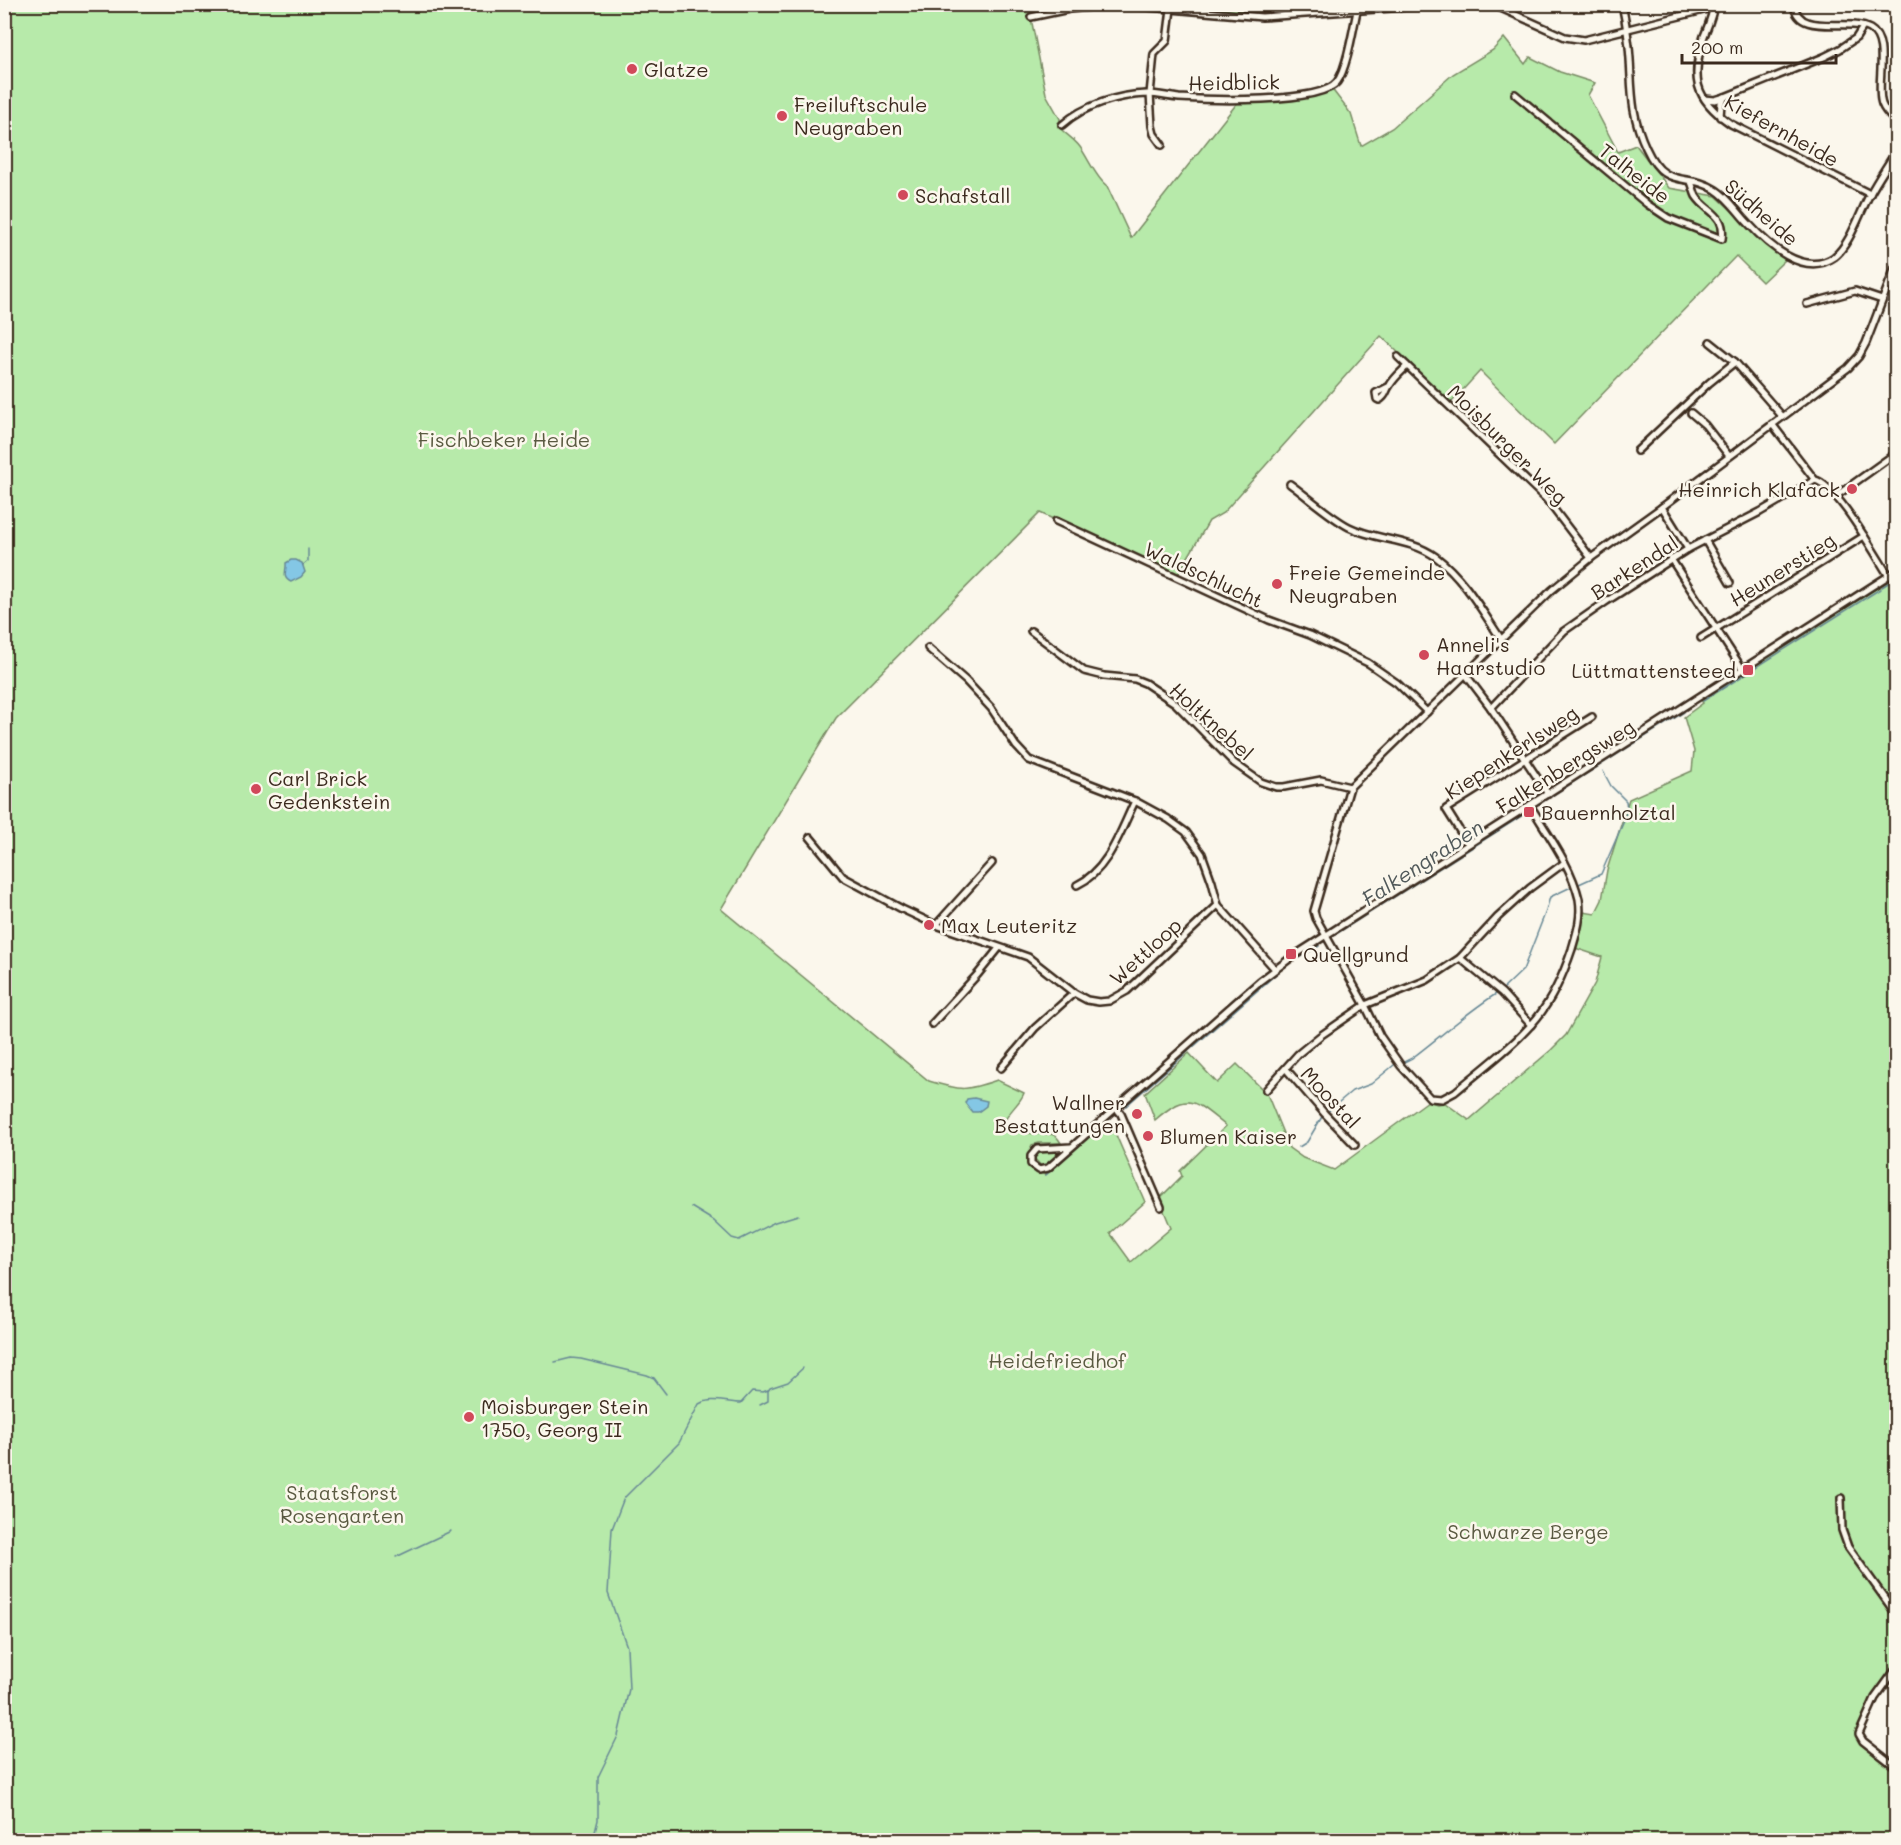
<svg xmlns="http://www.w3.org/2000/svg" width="1901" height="1845" font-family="Mali,sans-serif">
  <rect width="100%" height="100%" fill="#fbf7ec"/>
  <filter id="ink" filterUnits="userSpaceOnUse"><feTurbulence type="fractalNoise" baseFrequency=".0167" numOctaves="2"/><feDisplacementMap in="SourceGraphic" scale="12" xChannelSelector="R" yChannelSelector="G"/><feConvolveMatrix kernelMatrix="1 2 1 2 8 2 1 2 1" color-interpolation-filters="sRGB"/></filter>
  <g filter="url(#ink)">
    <g fill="#b7eaaa" stroke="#798a64" stroke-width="1.5">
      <polygon points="1388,4 1389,6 1363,8 1361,6 1261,15 1162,5"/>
      <path d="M4,5H1082H1067L1030,13L1046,94L1060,119L1059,127C1065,134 1074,139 1080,147C1088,158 1096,178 1107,186L1131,238L1238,102L1307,96L1331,88L1351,114L1361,146L1392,128L1453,74L1493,50L1504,38L1525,64L1530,57L1560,72L1595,83L1588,95L1618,152L1636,145L1669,188L1716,196L1785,260L1762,282L1736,256L1554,444L1480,371L1451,403L1381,336L1223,513L1209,521L1177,576L1040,513L836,718L721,909L929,1081C962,1091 965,1091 997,1080L1024,1093C1020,1104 1008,1111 1004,1123C1012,1130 1025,1133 1036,1134C1048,1134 1054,1131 1061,1143H1039L1032,1145L1031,1147L1033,1148C1021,1163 1032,1169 1045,1175L1105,1122L1113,1128L1145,1202L1110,1233L1131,1262L1171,1228L1159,1199L1182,1176L1180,1171L1226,1126C1194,1101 1189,1090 1155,1120L1145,1093L1189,1053L1217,1083L1237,1064L1267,1094L1289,1148L1303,1158L1334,1170L1428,1101L1437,1104L1445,1103L1469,1120L1551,1050L1566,1035L1595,983L1602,957L1575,948L1584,912L1595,914L1602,900L1607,870L1629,799L1692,771L1694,751L1684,717L1703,703L1701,700L1896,574V1669L1877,1694L1859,1734L1896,1765V1840H5Z"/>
      <polygon points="1041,1150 1057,1151 1060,1153 1049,1164 1042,1167 1033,1157 1037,1152"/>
    </g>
    <g fill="#84c7e5" stroke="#678895" stroke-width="1.5">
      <path d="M291,560H296L302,563L305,572L301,577L291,582C281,577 287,571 286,563Z"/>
      <polygon points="974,1098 987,1101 986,1106 978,1112 972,1112 965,1103 967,1099"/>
    </g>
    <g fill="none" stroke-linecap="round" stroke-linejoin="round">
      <g stroke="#678895" stroke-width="1.5">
        <polyline points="303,565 308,561 308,549"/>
        <polyline points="1882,587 1896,578"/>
        <polyline points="1703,701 1880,589"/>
        <polyline points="1539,804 1684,712"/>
        <polyline points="1579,884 1601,874 1624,821 1627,809 1626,801 1611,786 1603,771"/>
        <polyline points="1336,934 1523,815"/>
        <polyline points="1300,957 1319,946"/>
        <polyline points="1503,989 1523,970 1546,911 1550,897 1571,887"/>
        <path d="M1404,1062L1412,1058C1440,1037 1466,1013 1496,994"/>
        <polyline points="1126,1106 1283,968"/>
        <polyline points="1326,1113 1352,1091 1371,1084 1394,1065"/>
        <polyline points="1299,1147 1307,1142 1323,1115"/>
        <polyline points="1046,1175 1111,1118"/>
        <polyline points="691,1207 714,1221 732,1238 739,1240 775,1222 798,1215"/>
        <polyline points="555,1362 571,1358 581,1359 647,1375 654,1378 666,1394"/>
        <polyline points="760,1405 768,1401 768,1391 770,1388 788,1382 803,1368"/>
        <polyline points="396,1557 451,1531"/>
        <path d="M593,1840L598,1820V1777L618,1736L629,1689L627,1647L608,1593L612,1529L624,1498L679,1443L699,1404C712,1397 727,1403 741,1403L752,1391L763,1392L768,1390"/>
      </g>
      <defs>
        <g id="minor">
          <polyline points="1488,4 1496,6 1565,37 1584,40 1728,4"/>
          <path d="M1622,4C1626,23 1629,41 1630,59C1632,93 1631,116 1646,148C1666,192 1687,171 1716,190C1729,198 1738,213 1748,223C1767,244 1804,278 1834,257C1850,245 1860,212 1870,194C1878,179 1888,165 1896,151"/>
          <path d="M1714,4C1713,15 1708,26 1704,36C1691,77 1693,98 1731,124L1870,194"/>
          <path d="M1794,4C1797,38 1849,17 1870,29C1891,41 1875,85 1882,104C1885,112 1891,117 1896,122"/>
          <polyline points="1031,17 1069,9 1112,5 1137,6 1262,17 1448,4"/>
          <path d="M1515,94L1647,204L1668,218L1722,239C1726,213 1707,213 1696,196C1694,192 1693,186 1691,182"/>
          <polyline points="1705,99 1715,100 1725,97 1824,57 1840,49 1856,38 1863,27"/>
          <polyline points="1720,117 1721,103 1725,97"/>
          <path d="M1062,125C1084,105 1118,95 1147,94C1158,94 1169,97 1179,98C1208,100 1320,104 1337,82C1347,69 1353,29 1357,11"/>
          <polyline points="1162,145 1154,134 1152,126 1150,94 1154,54 1167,41 1171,9"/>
          <polyline points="1807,304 1855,291 1882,300"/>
          <polyline points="1710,342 1735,362 1782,416"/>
          <polyline points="1398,357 1546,499 1591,558"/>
          <path d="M1388,387L1376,393L1377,399L1379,400C1387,396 1385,391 1390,385C1394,378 1401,372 1407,366"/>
          <polyline points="1691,413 1705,425 1729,456"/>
          <path d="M1772,424L1815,480C1836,484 1876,556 1889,576"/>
          <polyline points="1637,451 1709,383 1735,362"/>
          <path d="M1290,484C1308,497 1330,517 1349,527C1377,541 1410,538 1436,557C1464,578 1482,611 1501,639"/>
          <polyline points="1836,496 1896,453"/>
          <polyline points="1662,507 1688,549"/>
          <polyline points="1056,521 1269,620 1310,635 1368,663 1397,683 1427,712"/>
          <polyline points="1705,540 1730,583"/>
          <polyline points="1671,559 1743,670"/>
          <polyline points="1031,631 1084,671 1104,676 1135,679 1145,683 1175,703 1234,763 1261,782 1276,787 1284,787 1321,780 1350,787"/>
          <polyline points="1701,638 1864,536"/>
          <polyline points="928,648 966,681 991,708 1016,746 1029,760 1135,801 1168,819 1186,832 1202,854 1212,882 1218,905 1275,969"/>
          <polyline points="1466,675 1491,708 1548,794"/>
          <polyline points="1491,708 1564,631 1607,601 1688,549 1760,512 1815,480"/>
          <path d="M1530,805C1548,835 1571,865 1579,899C1582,917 1577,932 1572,949C1564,973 1553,998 1537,1018C1514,1046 1482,1069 1455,1092L1442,1099L1430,1098L1401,1066L1380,1036L1365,1005L1316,918L1314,911L1350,787L1552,590L1591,558L1662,507L1848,368L1859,356L1866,343L1896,265"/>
          <polyline points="810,837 843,877 902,909 936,925 1028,957 1074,993 1087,1000 1099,1002 1109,1001 1127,991 1218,905"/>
          <polyline points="1468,844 1446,809 1592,717"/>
          <path d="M1077,885C1108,871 1121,830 1135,801"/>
          <polyline points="936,925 992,863"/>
          <polyline points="1460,958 1502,993 1531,1025"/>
          <polyline points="932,1024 978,974 999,948"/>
          <polyline points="1001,1068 1035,1028 1074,993"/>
          <polyline points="1286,1069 1325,1114 1355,1145"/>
          <polyline points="1266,1090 1298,1054 1320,1036 1365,1005 1427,980 1460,958 1498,917 1530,888 1564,863"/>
          <polyline points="1116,1108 1121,1114 1161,1207"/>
          <polyline points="1071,1147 1037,1149 1031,1156 1031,1164 1039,1170 1048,1168 1260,981 1292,957 1896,571"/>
          <polyline points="1841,1498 1842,1530 1848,1547 1896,1614"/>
          <polyline points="1896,1669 1875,1698 1859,1734 1863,1741 1896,1767"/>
        </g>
      </defs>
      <use href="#minor" stroke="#3b2a1e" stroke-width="10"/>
      <use href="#minor" stroke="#fbf7ec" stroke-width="5"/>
    </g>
  </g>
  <g fill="#d1495b" stroke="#fbf7ec" stroke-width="2">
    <circle cx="632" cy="69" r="6"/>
    <circle cx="782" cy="116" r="6"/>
    <circle cx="903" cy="195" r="6"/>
    <circle cx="1852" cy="489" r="6"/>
    <circle cx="1277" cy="584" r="6"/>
    <circle cx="1424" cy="655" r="6"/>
    <rect x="1742" y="664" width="12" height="12" rx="3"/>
    <circle cx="256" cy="789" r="6"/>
    <rect x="1523" y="806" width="12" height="12" rx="3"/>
    <circle cx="929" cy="925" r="6"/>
    <rect x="1285" y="948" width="12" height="12" rx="3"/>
    <circle cx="1137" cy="1114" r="6"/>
    <circle cx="1148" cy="1136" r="6"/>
    <circle cx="469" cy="1417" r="6"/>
  </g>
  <g text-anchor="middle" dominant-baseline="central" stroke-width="5" stroke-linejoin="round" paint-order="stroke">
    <g font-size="20" fill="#3b2a1e" stroke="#fbf7ec" text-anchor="start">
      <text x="644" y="69">Glatze</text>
      <text x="794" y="104">Freiluftschule<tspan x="794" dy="23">Neugraben</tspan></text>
      <text x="915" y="195">Schafstall</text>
      <text x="1840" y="489" text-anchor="end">Heinrich Klafack</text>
      <text x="1289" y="572">Freie Gemeinde<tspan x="1289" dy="23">Neugraben</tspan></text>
      <text x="1436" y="644">Anneli's<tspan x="1436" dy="23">Haarstudio</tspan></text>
      <text x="1736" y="670" text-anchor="end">Lüttmattensteed</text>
      <text x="268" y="778">Carl Brick<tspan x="268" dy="23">Gedenkstein</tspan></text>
      <text x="1541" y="812">Bauernholztal</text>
      <text x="941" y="925">Max Leuteritz</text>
      <text x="1303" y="954">Quellgrund</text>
      <text x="1125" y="1102" text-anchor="end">Wallner<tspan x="1125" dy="23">Bestattungen</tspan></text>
      <text x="1160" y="1136">Blumen Kaiser</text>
      <text x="481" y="1406">Moisburger Stein<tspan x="481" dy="23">1750, Georg II</tspan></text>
    </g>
    <g font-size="20" fill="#3b2a1e" stroke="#fbf7ec">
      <text transform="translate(1234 82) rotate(-1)">Heidblick</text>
      <text transform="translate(1782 130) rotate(29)">Kiefernheide</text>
      <text transform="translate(1635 173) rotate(38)">Talheide</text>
      <text transform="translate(1762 212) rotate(41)">Südheide</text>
      <text transform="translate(1508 444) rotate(45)">Moisburger Weg</text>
      <text transform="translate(1634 567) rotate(-33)">Barkendal</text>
      <text transform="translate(1782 569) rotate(-32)">Heunerstieg</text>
      <text transform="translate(1204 574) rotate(25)">Waldschlucht</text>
      <text transform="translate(1212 721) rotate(42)">Holtknebel</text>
      <text transform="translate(1511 752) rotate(-33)">Kiepenkerlsweg</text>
      <text transform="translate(1565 766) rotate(-32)">Falkenbergsweg</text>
      <text transform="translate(1145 951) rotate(-42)">Wettloop</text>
      <text transform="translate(1331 1097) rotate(47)">Moostal</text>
    </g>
    <g font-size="20" fill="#5a5a41" stroke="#fbf7ec">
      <text x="504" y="439">Fischbeker Heide</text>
      <text x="1057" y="1360">Heidefriedhof</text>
      <text x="342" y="1492">Staatsforst<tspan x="342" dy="23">Rosengarten</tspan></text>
      <text x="1528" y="1531">Schwarze Berge</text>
    </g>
    <g font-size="21" font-style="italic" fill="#51595a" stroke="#fbf7ec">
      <text transform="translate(1422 862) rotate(-33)">Falkengraben</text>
    </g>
  </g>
  <rect width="1901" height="1845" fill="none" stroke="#fbf7ec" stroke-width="24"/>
  <rect x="12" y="12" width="1877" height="1821" fill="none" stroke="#3b2a1e" stroke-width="2" filter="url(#ink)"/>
  <path d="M1682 54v9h154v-9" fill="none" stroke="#3b2a1e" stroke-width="3"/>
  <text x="1691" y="54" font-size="18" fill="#3b2a1e" stroke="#fbf7ec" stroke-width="4.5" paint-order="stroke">200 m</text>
</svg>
